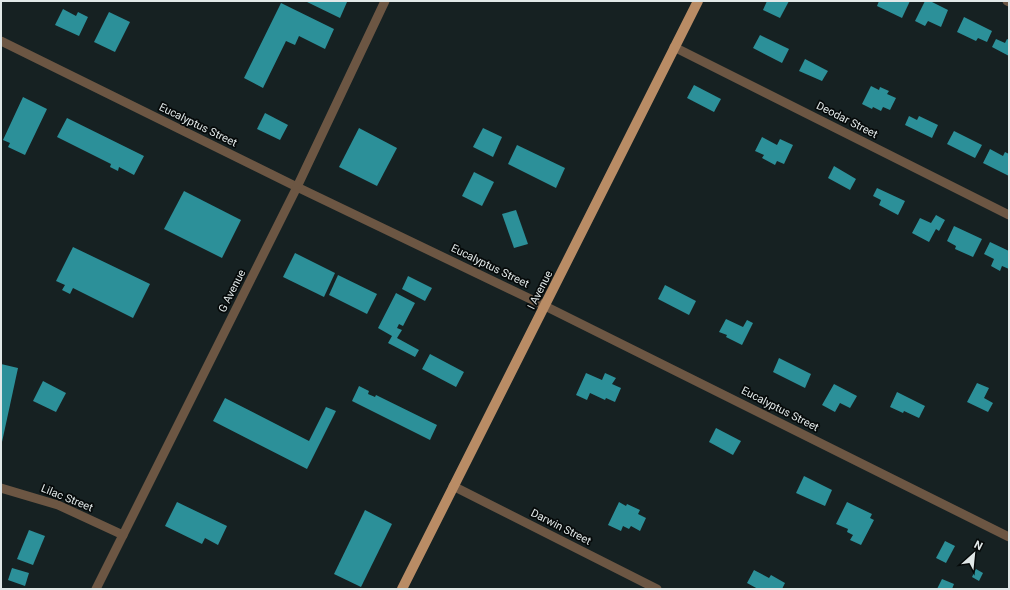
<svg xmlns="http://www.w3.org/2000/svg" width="1010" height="590" font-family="Roboto,sans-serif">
  <rect width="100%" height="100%" fill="#162122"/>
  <g fill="#2c9099">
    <polygon points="305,1 345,1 347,2 340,18"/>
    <polygon points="767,1 789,1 780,18 763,10"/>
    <polygon points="879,1 910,1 902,18 877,6"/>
    <polygon points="925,1 930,1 948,10 941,27 928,21 925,26 915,21"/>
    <polygon points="281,3 334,29 325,49 299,36 295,45 286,41 263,88 244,78"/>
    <polygon points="63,9 76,16 78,12 88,17 79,36 55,25"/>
    <polygon points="109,12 130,22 115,52 94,42"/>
    <polygon points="964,17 992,31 987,42 978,38 976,41 957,32"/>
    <polygon points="760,35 789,49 782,63 753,48"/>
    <polygon points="996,39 1005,43 1007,39 1009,40 1009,56 992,47"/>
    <polygon points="805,59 828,71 822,81 799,71"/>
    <polygon points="694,85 721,99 714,112 687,98"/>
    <polygon points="871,86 879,90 880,87 889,91 887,94 896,98 890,110 883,107 881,111 873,107 872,109 862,104"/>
    <polygon points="23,97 47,109 25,155 8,147 10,143 3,140"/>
    <polygon points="265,113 288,125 280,140 257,129"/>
    <polygon points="909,116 917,120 919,116 938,125 932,138 905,125"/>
    <polygon points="67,118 144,156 134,175 119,167 118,171 110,167 111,164 57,137"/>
    <polygon points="359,128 397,148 377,186 339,167"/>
    <polygon points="483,128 502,137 493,157 473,147"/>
    <polygon points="954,131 982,145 975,158 947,144"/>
    <polygon points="762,137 777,145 780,139 793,145 784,164 777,161 775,165 762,158 764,155 755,151"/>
    <polygon points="517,145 565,168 556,188 508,164"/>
    <polygon points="990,149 1003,156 1005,152 1009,154 1009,176 983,163"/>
    <polygon points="834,166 856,179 850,190 828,178"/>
    <polygon points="474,172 494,182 482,206 462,196"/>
    <polygon points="877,188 905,201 898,215 879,205 881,200 873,196"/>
    <polygon points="184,191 241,220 222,258 164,229"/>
    <polygon points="516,210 528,244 514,248 502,214"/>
    <polygon points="936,215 945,220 939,231 936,229 929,242 912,233 920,218 931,223"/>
    <polygon points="954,226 982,239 973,257 955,249 956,246 947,241"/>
    <polygon points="990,242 1009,251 1009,269 1002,266 1000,271 991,266 994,259 984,254"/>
    <polygon points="73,247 150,284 133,318 73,288 70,294 62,290 65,285 56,281"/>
    <polygon points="295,253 335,273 324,297 283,277"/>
    <polygon points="338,275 377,294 367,314 329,295"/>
    <polygon points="408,276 432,288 425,301 402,289"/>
    <polygon points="665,285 696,301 689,315 658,299"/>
    <polygon points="396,293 415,303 403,326 399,324 397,328 402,330 397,338 419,350 415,357 388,343 392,336 378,328"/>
    <polygon points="726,319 743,327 747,320 753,323 742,345 726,337 727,335 719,332"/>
    <polygon points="430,354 464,372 456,387 422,369"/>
    <polygon points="779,358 811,374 805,388 773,372"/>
    <polygon points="1,364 18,368 2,442 1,441"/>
    <polygon points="586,373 602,380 605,373 616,378 612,384 621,388 615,402 606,398 605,400 590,393 587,400 576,395"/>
    <polygon points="43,381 66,393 56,412 33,401"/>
    <polygon points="977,383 989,388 984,398 993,403 988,412 967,402"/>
    <polygon points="834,384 857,396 850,408 840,403 835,412 822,405"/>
    <polygon points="359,386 369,391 368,394 375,397 376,395 437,425 430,440 352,401"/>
    <polygon points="897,392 925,406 919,418 904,411 903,413 890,407"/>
    <polygon points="225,398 309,441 326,407 336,411 307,469 213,421"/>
    <polygon points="716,428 741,441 733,455 709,442"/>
    <polygon points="804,476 832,490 825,506 796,493"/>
    <polygon points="177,502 227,526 218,545 205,538 202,544 165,526"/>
    <polygon points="619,502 626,506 627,504 640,510 638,514 646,518 640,531 631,526 629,529 623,526 621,531 608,525"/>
    <polygon points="847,502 872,514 870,518 874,520 861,545 850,540 853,535 847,532 848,529 836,524"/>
    <polygon points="365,510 392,524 361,587 334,574"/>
    <polygon points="29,530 45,536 33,565 17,559"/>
    <polygon points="945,541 955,546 946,563 936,558"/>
    <polygon points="12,568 29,573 25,586 8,580"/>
    <polygon points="976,569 983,573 979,581 972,577"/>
    <polygon points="754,570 769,578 771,575 785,583 782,589 758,589 747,583"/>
    <polygon points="942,579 954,584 952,589 937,589"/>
  </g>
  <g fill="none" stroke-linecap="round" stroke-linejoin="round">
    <g stroke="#6c5643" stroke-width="9">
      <polyline points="1007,1 1009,2"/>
      <polyline points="1,41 297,187 545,306 1009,537"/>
      <polyline points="674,47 1009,215"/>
      <polyline points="453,486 657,589"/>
      <polyline points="1,488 58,505 123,535"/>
      <polyline points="96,589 297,187 385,1"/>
    </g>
    <polyline stroke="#b98c65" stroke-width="10" points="402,589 698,1"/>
  </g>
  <g text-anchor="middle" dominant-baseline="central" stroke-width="3.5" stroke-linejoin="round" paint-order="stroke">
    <g font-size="11" fill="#e1e8e8" stroke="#060a0a">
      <text transform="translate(847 120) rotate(27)">Deodar Street</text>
      <text transform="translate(198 125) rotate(26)">Eucalyptus Street</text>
      <text transform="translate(490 266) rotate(26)">Eucalyptus Street</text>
      <text transform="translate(540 290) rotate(-63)">I Avenue</text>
      <text transform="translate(232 291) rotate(-63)">G Avenue</text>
      <text transform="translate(780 409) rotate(27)">Eucalyptus Street</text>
      <text transform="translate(67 498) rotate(22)">Lilac Street</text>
      <text transform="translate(561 527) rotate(27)">Darwin Street</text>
    </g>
  </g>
  <rect width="1010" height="590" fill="none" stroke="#e1e8e8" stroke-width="4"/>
  <g transform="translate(974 554) rotate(27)" stroke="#060a0a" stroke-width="3" paint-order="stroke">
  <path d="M0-3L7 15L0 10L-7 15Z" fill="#e1e8e8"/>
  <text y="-6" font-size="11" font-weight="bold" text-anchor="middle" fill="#e1e8e8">N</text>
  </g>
</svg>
